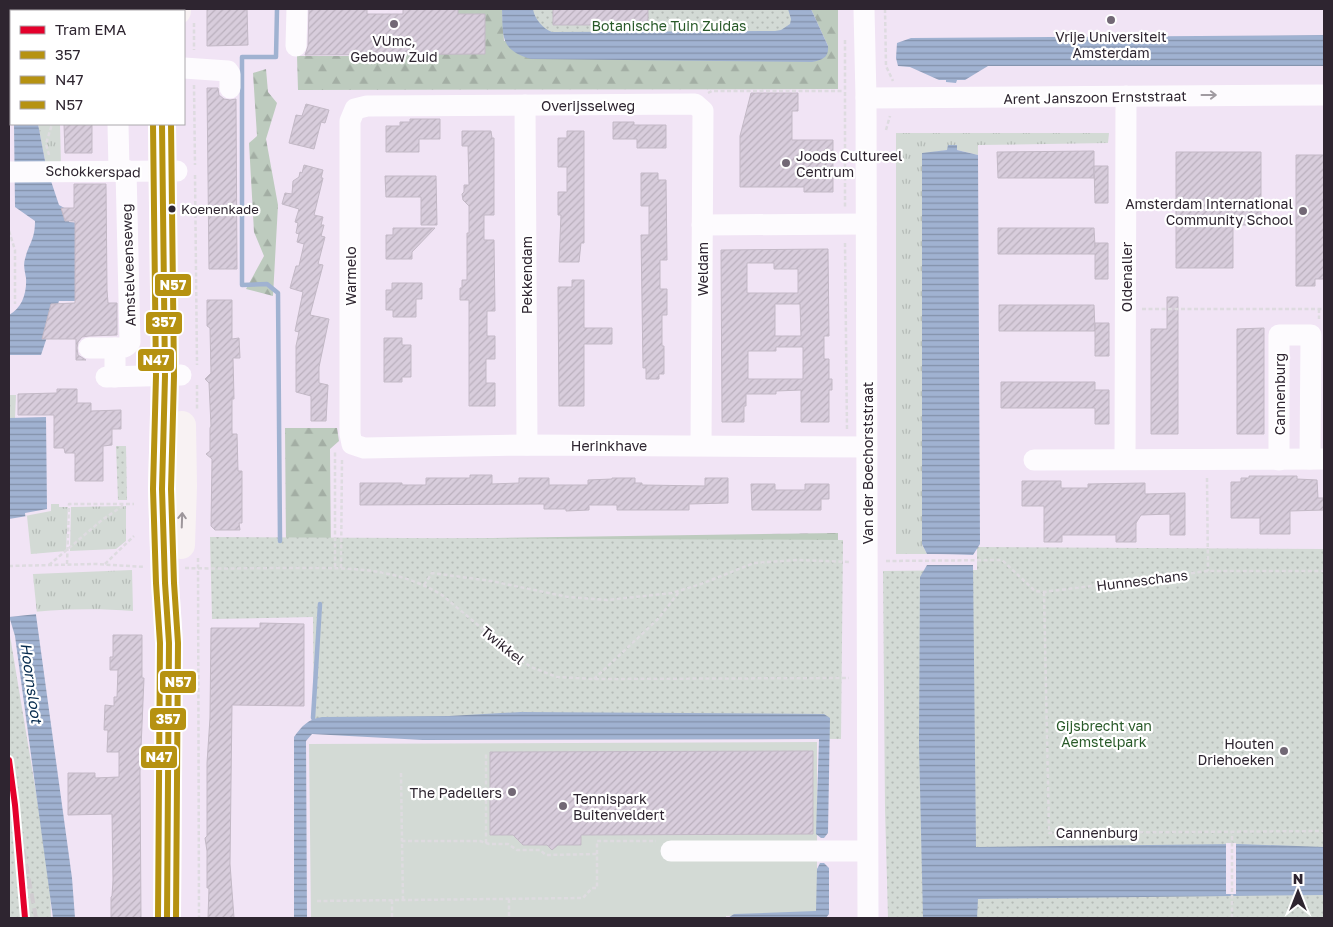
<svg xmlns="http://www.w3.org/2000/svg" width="1333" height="927" font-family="'Golos Text',sans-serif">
  <defs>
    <pattern id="grass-tufts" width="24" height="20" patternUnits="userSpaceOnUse" patternTransform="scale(1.25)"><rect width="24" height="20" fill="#d3dad5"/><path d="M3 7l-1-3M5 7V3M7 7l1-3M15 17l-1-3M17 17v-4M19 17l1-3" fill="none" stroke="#b5bbb7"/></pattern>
    <pattern id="forest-firs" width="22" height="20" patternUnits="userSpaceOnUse" patternTransform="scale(1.25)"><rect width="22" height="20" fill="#bdcbbe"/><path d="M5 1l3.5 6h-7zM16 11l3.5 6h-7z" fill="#a3aea4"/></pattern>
    <pattern id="park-dots" width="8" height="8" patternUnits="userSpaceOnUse" patternTransform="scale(1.25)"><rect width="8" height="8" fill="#d3dad5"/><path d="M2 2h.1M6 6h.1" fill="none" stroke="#b5bbb7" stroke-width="1.8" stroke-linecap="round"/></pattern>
    <pattern id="water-rules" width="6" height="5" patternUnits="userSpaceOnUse" patternTransform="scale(1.25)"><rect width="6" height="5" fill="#a0b2d1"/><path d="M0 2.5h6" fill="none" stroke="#8391aa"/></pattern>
    <pattern id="building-hatch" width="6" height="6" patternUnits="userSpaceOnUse" patternTransform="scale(1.25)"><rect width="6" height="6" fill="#d8cddc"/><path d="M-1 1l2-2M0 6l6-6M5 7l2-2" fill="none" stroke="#bab0bd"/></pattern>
  </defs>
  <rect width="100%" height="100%" fill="#f1e4f5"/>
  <g fill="url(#grass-tufts)">
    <polygon points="11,9 58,9 58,11 12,11"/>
    <polygon points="38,124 60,124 61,165 46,166"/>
    <polygon points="896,133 1109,133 1108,143 978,145 978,155 957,150 956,145 948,145 948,150 922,154 922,544 927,554 896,554"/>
    <polygon points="9,395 16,395 15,418 9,418"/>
    <polygon points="51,504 59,504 59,507 68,507 66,551 20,555 9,519 51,511"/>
    <polygon points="126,506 126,541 116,549 70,551 71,507"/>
    <path d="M132,570L133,611C94,608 53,609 14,614L9,575Z"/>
  </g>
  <g fill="url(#forest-firs)">
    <polygon points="454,9 502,9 504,41 828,46 811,9 838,9 838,89 298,90 297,56 363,56 364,41 454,15"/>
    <polygon points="266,69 268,92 277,103 266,139 278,205 273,296 246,289 264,256 254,232 249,143 257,136 253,73"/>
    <polygon points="285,428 337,428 339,441 330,449 331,556 286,544"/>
    <polygon points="838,533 838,549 351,540"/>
  </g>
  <g fill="url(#park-dots)">
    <polygon points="531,9 798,9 791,41 531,41"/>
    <polygon points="116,446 126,446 127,500 118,500"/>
    <polygon points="210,537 843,540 841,739 314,734 313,617 212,619"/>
    <polygon points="977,547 1324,549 1324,918 888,918 885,809 883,571 977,570"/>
    <polygon points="9,630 50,876 51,918 9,918"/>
  </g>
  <polygon fill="#d3dad5" points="817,742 817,912 813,915 726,916 726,918 311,918 309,744"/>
  <g fill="url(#water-rules)">
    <polygon points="9,9 11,9 12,11 11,119 9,118"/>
    <path d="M502,9H533C534,18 543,29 552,32L775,31L781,30L790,24L791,19L788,9H811L828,46C829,57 823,60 812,62L531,59C500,50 503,37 502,9Z"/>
    <polygon points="1324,35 1324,66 988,66 965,80 957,80 956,83 946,82 946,80 939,80 910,67 898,66 896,58 897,43 911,38"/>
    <path d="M14,124H38L46,166L59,205L68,210L69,222L79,223V301H59L41,355H9V315C22,308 27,293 26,278C25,272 23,265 25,259C29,243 35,240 35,221L15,207Z"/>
    <polygon points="948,145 957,145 957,150 978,155 980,544 973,555 927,554 922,544 922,153 947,150"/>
    <polygon points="46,417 47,509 25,513 36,615 72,878 75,918 53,918 15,636 9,616 9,418"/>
    <polygon points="927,565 973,565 976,847 1238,844 1324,847 1324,895 978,899 977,918 923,918 919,744 920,577"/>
    <path d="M521,712L824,714L830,718L828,833L824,838H821L816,834L819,739L423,740L312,734L306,741L307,918H294V737C302,726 308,719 322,717L449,716Z"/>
    <polygon points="820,863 824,863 829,868 829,914 826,918 728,918 734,914 816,911 817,869"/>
  </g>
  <g fill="#f1e4f5">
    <polygon points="27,516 37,614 9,617 9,519"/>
    <polygon points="927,554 973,555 973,557 927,557"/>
    <rect x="927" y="563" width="46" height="2"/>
    <rect x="1226" y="843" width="10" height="51"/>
  </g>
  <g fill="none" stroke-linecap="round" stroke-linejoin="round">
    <g stroke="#a0b2d1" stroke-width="4.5">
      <polyline points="277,9 276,57 242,57 242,285 267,284 278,293 280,541"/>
      <polyline points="313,718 320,604"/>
    </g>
  </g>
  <g fill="url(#building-hatch)" stroke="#c3b9c6" fill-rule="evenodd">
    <polygon points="207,9 247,9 248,45 207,46"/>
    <polygon points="309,9 367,9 367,14 403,14 403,9 458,9 458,14 485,14 485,54 305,55 308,46"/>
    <polygon points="553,9 648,9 648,30 629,30 629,25 553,25"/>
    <polygon points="207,88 218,88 219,95 224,99 230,100 236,99 237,269 209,269"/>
    <polygon points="751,93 798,93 798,111 792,111 792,140 833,140 833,192 804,192 804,187 740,187 740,136"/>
    <polygon points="306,104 329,110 325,123 321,122 314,149 289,143 296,115 302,116"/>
    <polygon points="410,119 440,119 440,139 419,139 419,152 386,152 386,126 400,126 400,122 410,122"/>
    <polygon points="613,122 634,122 634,125 666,125 666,148 637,148 637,139 613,139"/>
    <polygon points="64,124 92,124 92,153 65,153"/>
    <polygon points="462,131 491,131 492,138 494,138 494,215 484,215 484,240 494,240 495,311 487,311 487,336 495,336 495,359 486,359 486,383 495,383 495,406 469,406 469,300 460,300 460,288 462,288 462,280 467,280 467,233 469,233 469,206 463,200 462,194 464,192 464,185 469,185 468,146 462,146"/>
    <polygon points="567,131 584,131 584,243 581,243 579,262 559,262 561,215 558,215 558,192 567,192 567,167 558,167 558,138 567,138"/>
    <polygon points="1094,151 1094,178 998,178 997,152"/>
    <polygon points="1176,152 1261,152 1261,225 1233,225 1233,268 1176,268"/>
    <polygon points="1296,155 1324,155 1324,279 1315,279 1315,286 1296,286"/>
    <polygon points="304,165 323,170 321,178 323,178 314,215 323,217 321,225 324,225 321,236 325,237 318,264 323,265 310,315 329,319 319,367 319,383 328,385 326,421 311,421 311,396 296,392 296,346 299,332 295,331 303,292 290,288 296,266 299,266 304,244 297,242 299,234 296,233 298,223 295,222 299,209 282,204 285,193 292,194 293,181 299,177 300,172 302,173"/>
    <polygon points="1094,166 1108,166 1108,203 1095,203"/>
    <polygon points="641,173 658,173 658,180 666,180 667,260 660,260 660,289 667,289 667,315 662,315 662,346 664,346 664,374 659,374 659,379 646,379 646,368 643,368 641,235 649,235 649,206 641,206"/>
    <polygon points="385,176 436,176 437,225 421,225 421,197 386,197"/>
    <polygon points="74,184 106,184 107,290 108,303 117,303 117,335 89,336 82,337 78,342 77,348 78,355 86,360 76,360 76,339 42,339 51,304 75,303 75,221 65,221 61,208 74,208"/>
    <polygon points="393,228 435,228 412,252 412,259 386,259 386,235 393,235"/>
    <polygon points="998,228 1094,228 1095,247 1095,243 1108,243 1108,279 1095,279 1095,254 998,254"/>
    <path d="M828,249L829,336H824V359H829V379H832V390H829V422H801V390L776,391V394H746V406H744V422H722L721,250ZM747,263H774V269H798V293H747ZM775,304H800L801,336H775ZM776,347H803V379H748V351H776Z"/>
    <polygon points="572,280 584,280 584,328 612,328 612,344 584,344 584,406 559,406 558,287 572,287"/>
    <polygon points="392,283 422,283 422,299 416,299 416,317 393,317 393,310 386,310 386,290 392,290"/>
    <polygon points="1167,297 1178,297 1178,434 1151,434 1151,329 1167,329"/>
    <polygon points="207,300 232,300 232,339 239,338 240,358 233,358 234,399 232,399 232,434 237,434 238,471 242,471 242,523 239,523 240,530 215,530 211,526 212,459 206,454 210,451 210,428 211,426 209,383 205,379 211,373 210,328 207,326"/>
    <polygon points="999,305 1094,305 1095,330 1095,323 1109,323 1109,356 1095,356 1095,331 999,331"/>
    <polygon points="1264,328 1264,434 1237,434 1237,329"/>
    <polygon points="384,338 402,338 402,345 411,345 411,377 402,377 402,382 384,382"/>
    <polygon points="1001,382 1095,382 1095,390 1109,390 1109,424 1095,424 1095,408 1001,408"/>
    <polygon points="57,389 77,389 77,403 91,403 91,411 121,410 121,429 112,429 112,445 103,446 103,481 75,481 75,453 65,453 64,448 54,448 54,415 18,415 18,394 57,393"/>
    <polygon points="470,475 492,475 492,484 519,483 519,478 549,478 549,485 588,485 588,480 612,479 612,478 635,478 635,483 642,483 642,485 705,486 705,478 728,478 728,503 689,504 689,510 617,510 617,505 589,505 589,510 566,511 566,509 544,509 544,504 360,505 360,483 402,483 402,485 426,485 426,478 470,478"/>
    <polygon points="1249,476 1297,476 1297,479 1317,480 1318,498 1324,498 1324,510 1290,511 1290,534 1260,534 1260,518 1231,518 1231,482 1241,482 1241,478 1249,478"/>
    <polygon points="1022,481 1061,481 1061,488 1088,488 1088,484 1145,483 1145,494 1185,493 1185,535 1170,535 1170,514 1141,515 1136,523 1136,542 1116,542 1116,535 1062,535 1062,542 1044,542 1044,506 1022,506"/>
    <polygon points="751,484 775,484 775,490 805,490 805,484 829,484 829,499 821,499 821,510 752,510"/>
    <polygon points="260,623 304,624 304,706 232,705 230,864 234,918 208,918 209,888 207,888 207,851 205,838 207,836 207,763 210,718 211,628 260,628"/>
    <polygon points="113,635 142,635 142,678 144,678 140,772 141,918 111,918 111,897 112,896 113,880 112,814 68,815 68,773 95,773 95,778 119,777 119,752 107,752 108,730 104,730 105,705 114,706 114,697 117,697 118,670 110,670 110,657 113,657"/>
    <polygon points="813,751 813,834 581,835 581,845 558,845 552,850 547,845 523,845 513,835 490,835 490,752"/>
  </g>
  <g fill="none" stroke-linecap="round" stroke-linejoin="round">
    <g stroke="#dedbe0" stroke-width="2.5" stroke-dasharray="4 2.5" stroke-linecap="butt">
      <polyline points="141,9 141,11"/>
      <polyline points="885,9 886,66 893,81"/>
      <polyline points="23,11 23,9"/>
      <polyline points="194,23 194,50"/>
      <polyline points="845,40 845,207"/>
      <polyline points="194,85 195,165"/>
      <polyline points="708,93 712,91 844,91"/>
      <polyline points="886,130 890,116"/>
      <polyline points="49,155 46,144 52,124"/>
      <polyline points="195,175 197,365"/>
      <polyline points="9,231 15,250 15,304"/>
      <polyline points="845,243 847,430"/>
      <polyline points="1142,309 1324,309"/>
      <polyline points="1319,309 1319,319"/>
      <polyline points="197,385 197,410"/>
      <polyline points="1207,478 1208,571"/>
      <polyline points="198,558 199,918"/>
      <polyline points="886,561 1002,560 1035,591 1044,592 1208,571 1324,571"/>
      <polyline points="67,564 69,504 134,504"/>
      <polyline points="105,564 134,536"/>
      <polyline points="49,565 102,520 124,505"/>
      <polyline points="9,566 96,564 145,567"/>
      <polyline points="335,567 335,450"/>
      <path d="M185,568C221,569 257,568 293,568C347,568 393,566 442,595L515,656L531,667L557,677L594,679L849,678"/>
      <polyline points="341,568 342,459"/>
      <polyline points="424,585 432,573 491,581 568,597 607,600 672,593 701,584 754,563 797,560 850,562"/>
      <polyline points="1044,592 1049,833 1324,831"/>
      <polyline points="594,679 658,619 679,592"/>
      <polyline points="401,773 402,841"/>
      <polyline points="486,843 486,754"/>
      <polyline points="509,899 509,918"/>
      <polyline points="392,900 392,918"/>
      <polyline points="403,900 402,841 480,841 489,844 508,844 517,850 540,850 546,855 597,854"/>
      <polyline points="317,901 583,898 592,888 597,888 597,841 656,841"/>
      <polyline points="1232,918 1232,831"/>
    </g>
    <g stroke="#fdfbfe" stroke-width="21">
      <polyline points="116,9 116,11"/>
      <polyline points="864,9 866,98 868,918"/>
      <polyline points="296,46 297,9"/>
      <polyline points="184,68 228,71 230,74 230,88"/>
      <polyline points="866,98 1324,95"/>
      <polyline points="525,105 527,445"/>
      <polyline points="118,124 119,170"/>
      <polyline points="9,172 177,171"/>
      <polyline points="702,225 866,224"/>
      <polyline points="89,348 115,348"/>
      <polyline points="106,377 181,375"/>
      <path d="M115,377V348C122,348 126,348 130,342L126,170"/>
      <polyline points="701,446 703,111 695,104 367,106 355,109 350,121 350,434 352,444 364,448 527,445 867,447"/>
      <polyline points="1125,459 1126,96"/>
      <polyline points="1034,460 1324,459"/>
      <polyline points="1279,460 1279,335 1311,335 1310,459"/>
      <polyline points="671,851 867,851"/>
    </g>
    <g stroke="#f8f2f3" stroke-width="28">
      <polyline points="177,11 177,9"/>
      <polyline points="162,124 165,376 162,489 165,583 169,643 167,918"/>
      <polyline points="181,545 183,486 182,425"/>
    </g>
    <polyline stroke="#d0ccd0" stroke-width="4" stroke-dasharray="10 5" stroke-linecap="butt" points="15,805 36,918"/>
    <defs>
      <polyline id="bus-1" points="162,124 165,376 162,489 165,583 169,643 167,918"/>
      <polyline id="bus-2" points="153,124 156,376 153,489 156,583 160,643 158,918"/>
      <polyline id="bus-3" points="171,124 174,376 171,489 174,583 178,643 176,918"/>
    </defs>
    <use href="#bus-1" stroke="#fff" stroke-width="10"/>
    <use href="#bus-2" stroke="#fff" stroke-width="10"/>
    <use href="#bus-3" stroke="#fff" stroke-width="10"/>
    <use href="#bus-1" stroke="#b69211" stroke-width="6"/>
    <use href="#bus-2" stroke="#b69211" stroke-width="6"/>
    <use href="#bus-3" stroke="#b69211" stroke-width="6"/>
    <defs>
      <polyline id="tram-1" points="9,760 15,805 25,918"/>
    </defs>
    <use href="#tram-1" stroke="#fff" stroke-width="10"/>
    <use href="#tram-1" stroke="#e4002b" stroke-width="6"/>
  </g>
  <defs><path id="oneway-shaft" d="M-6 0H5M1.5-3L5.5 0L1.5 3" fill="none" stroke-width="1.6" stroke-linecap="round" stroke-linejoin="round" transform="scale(1.25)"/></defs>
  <use stroke="#a09ba1" href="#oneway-shaft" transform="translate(1209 95)"/>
  <use stroke="#9d969b" href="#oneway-shaft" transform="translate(182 520) rotate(-88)"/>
  <g fill="#726875" stroke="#fff" stroke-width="2">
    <circle cx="1111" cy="20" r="5"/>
    <circle cx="394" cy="24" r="5"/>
    <circle cx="786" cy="163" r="5"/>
    <circle cx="1303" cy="211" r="5"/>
    <circle cx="1284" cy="751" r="5"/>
    <circle cx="512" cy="792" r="5"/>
    <circle cx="563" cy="806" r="5"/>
  </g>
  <circle fill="#2e2530" stroke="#fff" stroke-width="2" cx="172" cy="209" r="4.5"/>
  <g text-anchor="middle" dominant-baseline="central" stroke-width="4.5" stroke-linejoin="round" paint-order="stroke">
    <g font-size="13" fill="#2e2530" stroke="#fff" text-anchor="start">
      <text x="181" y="209">Koenenkade</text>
    </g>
    <g font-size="14" fill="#285928" stroke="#fff">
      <text x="669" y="25">Botanische Tuin Zuidas</text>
      <text x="1104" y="725">Gijsbrecht van<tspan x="1104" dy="16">Aemstelpark</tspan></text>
    </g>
    <g font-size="14" fill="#2e2530" stroke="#fff" text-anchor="end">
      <text x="1111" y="36" text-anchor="middle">Vrije Universiteit<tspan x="1111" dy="16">Amsterdam</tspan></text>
      <text x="394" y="40" text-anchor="middle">VUmc,<tspan x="394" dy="16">Gebouw Zuid</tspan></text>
      <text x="796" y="155" text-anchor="start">Joods Cultureel<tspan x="796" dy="16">Centrum</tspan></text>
      <text x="1293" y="203">Amsterdam International<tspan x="1293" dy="16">Community School</tspan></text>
      <text x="1274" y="743">Houten<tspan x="1274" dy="16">Driehoeken</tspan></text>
      <text x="502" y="792">The Padellers</text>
      <text x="573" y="798" text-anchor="start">Tennispark<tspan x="573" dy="16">Buitenveldert</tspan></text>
    </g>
    <g font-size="14" fill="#2e2530" stroke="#fff">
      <text transform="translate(1095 97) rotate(-1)">Arent Janszoon Ernststraat</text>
      <text x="588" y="105">Overijsselweg</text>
      <text transform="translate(93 171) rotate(1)">Schokkerspad</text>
      <text transform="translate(128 265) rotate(-92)">Amstelveenseweg</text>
      <text transform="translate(702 269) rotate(-90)">Weldam</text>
      <text transform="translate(526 275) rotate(-90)">Pekkendam</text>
      <text transform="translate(350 276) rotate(-90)">Warmelo</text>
      <text transform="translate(1126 277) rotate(-90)">Oldenaller</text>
      <text transform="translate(1279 394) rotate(-90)">Cannenburg</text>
      <text x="609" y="445">Herinkhave</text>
      <text transform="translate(867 463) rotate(-90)">Van der Boechorststraat</text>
      <text transform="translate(1142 580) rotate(-7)">Hunneschans</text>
      <text transform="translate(503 645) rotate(39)">Twikkel</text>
      <text x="1097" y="832">Cannenburg</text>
    </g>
    <g font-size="15" font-style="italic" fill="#062b4e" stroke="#fff">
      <text transform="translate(32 683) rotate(82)">Hoornsloot</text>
    </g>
  </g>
  <g stroke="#fff" stroke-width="2">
    <rect x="154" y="273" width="38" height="24" rx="5" fill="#b69211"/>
    <rect x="145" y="311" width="38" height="24" rx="5" fill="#b69211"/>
    <rect x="137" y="348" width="38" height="24" rx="5" fill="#b69211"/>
    <rect x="159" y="670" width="38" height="24" rx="5" fill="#b69211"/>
    <rect x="149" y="707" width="38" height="24" rx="5" fill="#b69211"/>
    <rect x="140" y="745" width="38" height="24" rx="5" fill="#b69211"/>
  </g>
  <g font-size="14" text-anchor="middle" font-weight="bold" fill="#fff">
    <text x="173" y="290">N57</text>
    <text x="164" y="327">357</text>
    <text x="156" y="365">N47</text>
    <text x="178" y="687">N57</text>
    <text x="168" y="724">357</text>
    <text x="159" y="762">N47</text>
  </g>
  <rect width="1333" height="927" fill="none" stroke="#2e2530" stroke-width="20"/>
  <rect x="10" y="10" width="175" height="115" fill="#ffffff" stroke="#aba8ac"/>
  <rect x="20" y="26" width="25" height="8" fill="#e4002b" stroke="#aba8ac"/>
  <text x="55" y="35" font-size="15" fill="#2e2530">Tram EMA</text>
  <rect x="20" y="51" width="25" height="8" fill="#b69211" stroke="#aba8ac"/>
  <text x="55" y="60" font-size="15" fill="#2e2530">357</text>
  <rect x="20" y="76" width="25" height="8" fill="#b69211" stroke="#aba8ac"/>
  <text x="55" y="85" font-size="15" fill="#2e2530">N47</text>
  <rect x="20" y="101" width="25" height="8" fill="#b69211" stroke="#aba8ac"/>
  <text x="55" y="110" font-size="15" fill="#2e2530">N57</text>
  <g transform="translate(1298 892)" stroke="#ffffff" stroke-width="4" paint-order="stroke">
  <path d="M0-4L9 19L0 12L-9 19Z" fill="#2e2530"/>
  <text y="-8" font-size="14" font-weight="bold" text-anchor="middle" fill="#2e2530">N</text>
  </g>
</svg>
